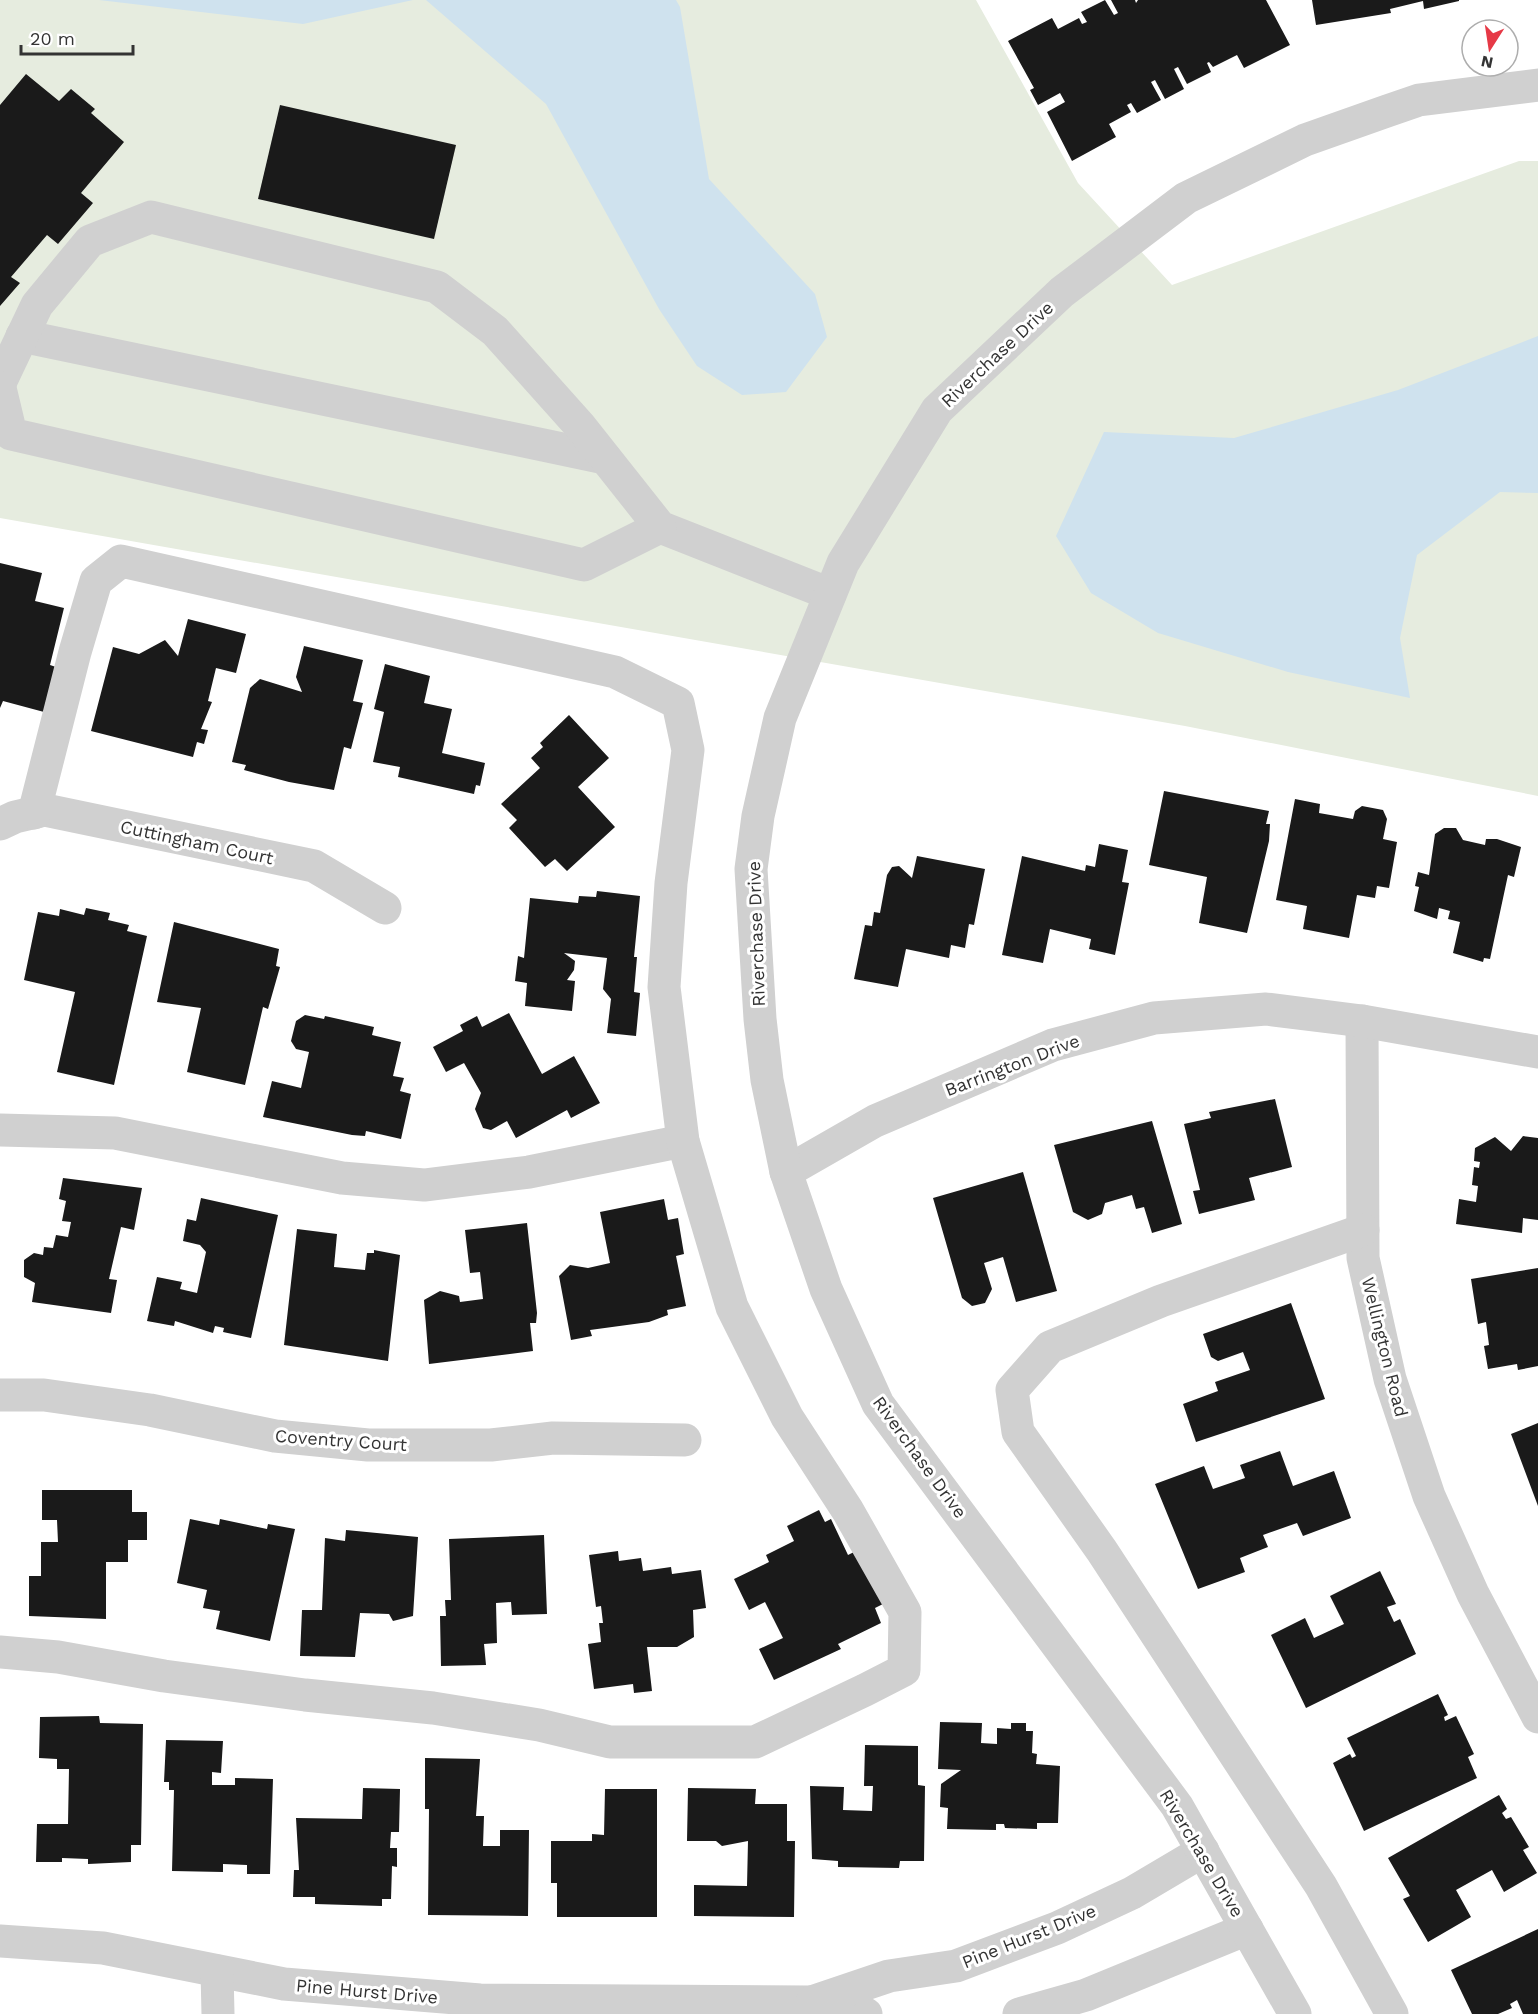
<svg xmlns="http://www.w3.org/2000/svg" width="1538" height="2014" font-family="'Work Sans',sans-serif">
  <rect width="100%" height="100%" fill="#fff"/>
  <polygon fill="#e6ecdf" points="0,0 976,0 1078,183 1172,285 1519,161 1538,161 1538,796 1185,726 0,518"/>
  <g fill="#cfe2ee">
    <polygon points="99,0 413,0 303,24"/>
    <polygon points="426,0 676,0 680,7 709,179 815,294 827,337 786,392 742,395 697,366 659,309 546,104"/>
    <polygon points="1538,336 1538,493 1500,492 1417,555 1400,638 1410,698 1288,672 1158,633 1091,593 1056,536 1104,432 1234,438 1398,390"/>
  </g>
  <g fill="#1a1a1a">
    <polygon points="1105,0 1114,15 1118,13 1111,0 1135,0 1136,3 1138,0 1266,0 1290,45 1244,68 1237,55 1213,67 1209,62 1207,63 1211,72 1187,84 1178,67 1174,69 1184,89 1165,99 1155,80 1151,82 1161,100 1137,113 1131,103 1127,105 1131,112 1109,124 1116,137 1072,161 1047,112 1065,102 1060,93 1038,105 1030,90 1034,88 1008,41 1052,18 1058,29 1079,18 1082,24 1087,22 1081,12"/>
    <polygon points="1312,0 1459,0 1459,1 1424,9 1423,1 1390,9 1391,13 1316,25"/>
    <polygon points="26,74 59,101 71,89 95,109 91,113 124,142 81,193 93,203 58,244 47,235 11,277 20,283 0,306 0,105"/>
    <polygon points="280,105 456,145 434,239 258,199"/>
    <polygon points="0,563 42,573 35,601 64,608 50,665 56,667 44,712 3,701 0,708"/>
    <polygon points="188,619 246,634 236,673 216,668 208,701 212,702 201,729 208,730 204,744 197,742 193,757 91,731 113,647 139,654 165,640 178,656"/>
    <polygon points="304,646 363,660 353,701 363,703 351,749 344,747 334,790 289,782 244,770 246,765 232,762 250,688 260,679 302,692 296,677"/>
    <polygon points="385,664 430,676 424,703 452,709 442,753 485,763 480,786 476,785 474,794 398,777 400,767 373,762 384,712 374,709"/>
    <polygon points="569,715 609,758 578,787 615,827 567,871 555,859 545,867 509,828 517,820 501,804 540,768 531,758 543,747 540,743"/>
    <polygon points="1164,791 1269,811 1266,824 1270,824 1269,841 1247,933 1199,923 1207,877 1149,865"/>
    <polygon points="1295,799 1320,804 1319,813 1353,819 1355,811 1362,806 1383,810 1387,819 1383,839 1397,842 1389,888 1377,886 1375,898 1357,895 1349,938 1303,929 1307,906 1276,900"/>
    <polygon points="1444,828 1456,828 1463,840 1485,845 1486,839 1497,839 1521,847 1514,877 1508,875 1490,959 1484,958 1483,962 1453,953 1460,922 1448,919 1450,911 1439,908 1437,919 1414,911 1419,887 1415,886 1418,872 1429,875 1435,834"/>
    <polygon points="1099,844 1128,850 1122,882 1129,883 1115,955 1089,949 1091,939 1050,929 1043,963 1002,955 1022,856 1085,871 1086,865 1095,867"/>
    <polygon points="917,856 985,869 974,925 969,924 965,948 951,945 949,958 906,949 898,987 854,979 865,925 872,926 874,912 880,913 887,875 892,867 899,866 912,878"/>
    <polygon points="597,891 640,896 634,957 637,957 634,992 640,993 636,1036 607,1033 611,999 603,989 607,958 564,953 575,961 574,970 567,980 575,981 572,1011 525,1006 527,983 515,981 518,956 524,958 530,898 578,903 579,896 596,897"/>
    <polygon points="86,908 110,913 108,920 129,925 127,931 147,936 114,1085 57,1072 75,992 24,980 38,912 59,916 60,909 84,915"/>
    <polygon points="174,922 279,949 276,966 280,967 268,1009 263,1007 245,1085 187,1072 201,1008 157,1002"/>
    <polygon points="509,1013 542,1074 574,1056 600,1103 571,1118 567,1110 516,1138 507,1121 491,1130 483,1128 475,1109 481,1093 464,1063 446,1072 433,1047 463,1031 460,1025 477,1016 482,1027"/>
    <polygon points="305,1015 324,1019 325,1016 374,1027 372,1035 401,1042 393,1076 404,1078 400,1091 411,1094 401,1139 366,1131 365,1136 352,1135 263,1117 272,1081 301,1088 309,1052 296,1049 291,1041 296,1021"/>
    <polygon points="1275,1099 1292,1167 1249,1178 1255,1200 1199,1214 1193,1191 1200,1190 1184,1124 1211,1118 1209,1112"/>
    <polygon points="1152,1121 1182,1224 1152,1233 1144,1207 1136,1209 1132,1195 1105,1203 1102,1214 1088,1220 1073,1212 1054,1145"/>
    <polygon points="1523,1136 1538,1138 1538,1220 1523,1218 1522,1233 1456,1224 1459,1199 1476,1202 1478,1186 1472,1185 1474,1167 1479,1168 1480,1162 1474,1161 1475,1148 1495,1137 1511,1151"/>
    <polygon points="1023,1172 1057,1291 1016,1302 1003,1257 984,1263 992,1289 985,1303 972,1306 962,1298 933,1198"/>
    <polygon points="63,1178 142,1188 134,1230 121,1227 109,1279 117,1280 111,1313 32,1302 35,1283 24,1277 24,1260 34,1253 43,1255 44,1247 53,1248 56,1235 68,1237 71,1222 62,1221 66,1201 59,1199"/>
    <polygon points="201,1198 278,1215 251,1338 223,1332 224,1328 215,1326 213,1333 175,1321 174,1326 147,1321 157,1277 182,1282 180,1289 197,1293 206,1252 200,1245 183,1241 187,1219 196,1221"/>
    <polygon points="664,1199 668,1220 678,1218 684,1254 676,1256 686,1306 667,1310 668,1315 649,1322 590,1330 592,1336 571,1340 559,1276 570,1265 588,1268 610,1263 600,1212"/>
    <polygon points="527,1223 537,1313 536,1323 530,1323 533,1351 429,1364 424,1300 440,1291 459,1296 460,1302 483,1299 480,1272 470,1273 465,1230"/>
    <polygon points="297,1229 337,1234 334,1267 365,1270 367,1253 374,1253 374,1250 400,1255 388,1361 284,1345"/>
    <polygon points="1538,1268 1538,1366 1518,1370 1517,1364 1488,1369 1484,1346 1489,1345 1486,1322 1478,1324 1471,1279"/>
    <polygon points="1291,1303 1325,1399 1196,1442 1183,1404 1218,1391 1215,1382 1250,1370 1243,1352 1218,1361 1211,1357 1203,1334"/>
    <polygon points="1538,1423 1538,1506 1511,1434"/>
    <polygon points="1280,1451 1293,1486 1334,1471 1351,1518 1303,1536 1297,1523 1263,1535 1268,1547 1240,1558 1245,1572 1198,1589 1155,1484 1204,1466 1213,1489 1245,1478 1240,1465"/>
    <polygon points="42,1490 132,1490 132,1512 147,1512 147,1540 128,1540 128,1562 106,1562 106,1619 29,1616 29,1576 41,1576 41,1542 58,1542 57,1520 42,1520"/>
    <polygon points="819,1510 825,1522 831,1519 848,1555 864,1547 893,1599 875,1608 881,1623 838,1644 841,1649 774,1680 759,1649 783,1638 765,1602 749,1610 734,1579 769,1562 766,1555 794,1541 787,1526"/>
    <polygon points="190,1519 219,1525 220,1519 267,1529 268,1524 295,1529 270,1641 216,1629 220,1611 203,1608 207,1590 177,1583"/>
    <polygon points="346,1530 418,1537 413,1616 393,1621 389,1614 360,1613 355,1657 300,1656 302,1610 322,1610 325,1538 345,1541"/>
    <polygon points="544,1535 547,1614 512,1615 511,1602 496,1603 497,1643 484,1644 486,1665 441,1666 440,1616 446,1616 445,1600 451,1600 449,1539"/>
    <polygon points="618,1551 619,1561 641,1558 643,1571 671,1567 672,1574 701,1570 706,1608 693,1610 694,1637 677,1647 647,1647 652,1691 634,1693 633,1684 594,1689 588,1644 601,1642 599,1623 603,1623 601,1606 596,1607 589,1555"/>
    <polygon points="1380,1571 1396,1604 1387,1607 1394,1622 1400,1619 1416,1654 1306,1708 1271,1635 1305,1618 1314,1638 1344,1624 1330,1596"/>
    <polygon points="1438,1694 1448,1715 1444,1717 1445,1721 1456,1716 1474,1754 1468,1757 1477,1778 1364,1831 1333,1763 1350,1754 1352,1758 1356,1756 1347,1738"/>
    <polygon points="99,1716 100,1723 143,1724 141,1845 131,1845 131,1862 88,1864 88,1859 62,1858 62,1862 36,1862 37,1824 68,1824 69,1769 57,1769 57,1759 39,1758 40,1717"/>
    <polygon points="940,1722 982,1723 981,1743 997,1744 997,1728 1011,1729 1011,1723 1026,1723 1026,1731 1033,1731 1032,1753 1037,1754 1036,1764 1060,1766 1058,1823 1037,1823 1037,1829 1005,1828 1004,1824 996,1824 996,1830 947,1829 948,1808 940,1807 941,1784 961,1770 938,1769"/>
    <polygon points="166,1740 223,1741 221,1773 212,1772 212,1785 235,1785 235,1778 273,1779 270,1874 247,1874 247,1865 223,1864 223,1872 172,1871 174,1790 169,1790 169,1782 164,1782"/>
    <polygon points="865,1745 918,1746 918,1785 925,1786 924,1861 900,1861 899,1868 838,1867 838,1861 812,1859 810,1786 844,1787 843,1810 872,1811 873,1786 864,1786"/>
    <polygon points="425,1758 480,1759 476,1816 484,1816 483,1846 500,1846 500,1830 529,1830 528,1916 428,1915 429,1809 425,1809"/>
    <polygon points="363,1788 400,1789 399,1832 391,1832 390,1848 397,1848 397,1867 392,1866 391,1899 382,1899 382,1906 315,1904 315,1897 293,1897 294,1870 299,1870 296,1818 362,1819"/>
    <polygon points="688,1788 756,1789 755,1804 787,1804 787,1841 795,1841 794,1917 694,1916 694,1885 747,1886 748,1841 722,1846 716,1841 687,1841"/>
    <polygon points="605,1789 657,1789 657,1917 557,1917 557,1883 551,1883 551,1841 592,1841 592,1834 604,1835"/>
    <polygon points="1499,1795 1507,1809 1502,1813 1506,1819 1511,1817 1529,1847 1523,1850 1537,1873 1504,1892 1492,1870 1456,1890 1471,1917 1428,1942 1403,1899 1410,1896 1388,1858"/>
    <polygon points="1538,1929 1538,2014 1523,2014 1517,2000 1510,2004 1512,2008 1498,2014 1472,2014 1451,1970"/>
  </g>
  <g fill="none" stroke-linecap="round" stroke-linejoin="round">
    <g stroke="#d0d0d0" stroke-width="33">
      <polyline points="22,336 605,458"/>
      <polyline points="0,383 37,305 90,241 151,217 437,287 495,331 580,426 660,527 830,594"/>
      <polyline points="0,388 11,434 584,565 660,527"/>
      <polyline points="0,824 15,817 45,810 314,866 385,908"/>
      <polyline points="1362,1021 1363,1258 1390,1379 1429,1496 1473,1594 1538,1717"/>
      <polyline points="0,1130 115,1133 342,1178 424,1185 529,1172 683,1141"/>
      <polyline points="786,1172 875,1121 1053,1045 1154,1018 1266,1009 1362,1021 1538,1052"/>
      <polyline points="1363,1230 1161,1301 1050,1347 1012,1390 1018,1432 1102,1551 1321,1886 1392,2014"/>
      <polyline points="0,1395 44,1395 150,1410 275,1436 368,1445 491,1445 553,1438 685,1440"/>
      <polyline points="0,1652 58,1657 164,1676 305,1695 433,1708 539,1725 610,1742 755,1742 865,1690 904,1670 905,1612 848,1511 787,1417 732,1307 683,1141 664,987 671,883 688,750 678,703 615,672 121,561 96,581 75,652 34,813"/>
      <polyline points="0,1941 103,1948 284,1984 480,2000 810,2002 866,2014"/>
      <polyline points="217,1971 218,2014"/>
      <polyline points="812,2002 889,1976 956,1966 1057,1928 1132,1893 1203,1851"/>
      <polyline points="1019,2014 1086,1995 1247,1929"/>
      <polyline points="1295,2014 1177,1806 878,1404 826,1289 786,1172 767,1080 760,1019 751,869 758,816 780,718 843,563 937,410 1062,292 1186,198 1305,140 1387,111 1419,100 1538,85"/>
    </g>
  </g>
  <g text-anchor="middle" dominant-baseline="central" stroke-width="6" stroke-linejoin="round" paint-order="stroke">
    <g font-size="18" fill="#333" stroke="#fff">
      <text transform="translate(997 354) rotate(-43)">Riverchase Drive</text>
      <text transform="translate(197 842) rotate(12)">Cuttingham Court</text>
      <text transform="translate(756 934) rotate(-92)">Riverchase Drive</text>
      <text transform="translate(1012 1065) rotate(-21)">Barrington Drive</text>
      <text transform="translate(1385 1347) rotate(76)">Wellington Road</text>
      <text transform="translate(341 1440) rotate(4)">Coventry Court</text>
      <text transform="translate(920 1457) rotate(54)">Riverchase Drive</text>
      <text transform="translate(1202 1853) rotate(59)">Riverchase Drive</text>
      <text transform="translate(1029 1936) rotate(-22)">Pine Hurst Drive</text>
      <text transform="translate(367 1991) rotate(5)">Pine Hurst Drive</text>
    </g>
  </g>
  <g transform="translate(1490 48) rotate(192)"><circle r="28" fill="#ffffff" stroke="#adadad" stroke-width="1.5"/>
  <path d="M0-4.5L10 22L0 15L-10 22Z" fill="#e63946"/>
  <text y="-9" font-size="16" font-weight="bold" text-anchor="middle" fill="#333333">N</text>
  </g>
  <path d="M21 45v9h112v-9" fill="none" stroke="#333333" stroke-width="3"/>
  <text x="30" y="45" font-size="18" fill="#333333" stroke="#ffffff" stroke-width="4.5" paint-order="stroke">20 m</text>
</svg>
